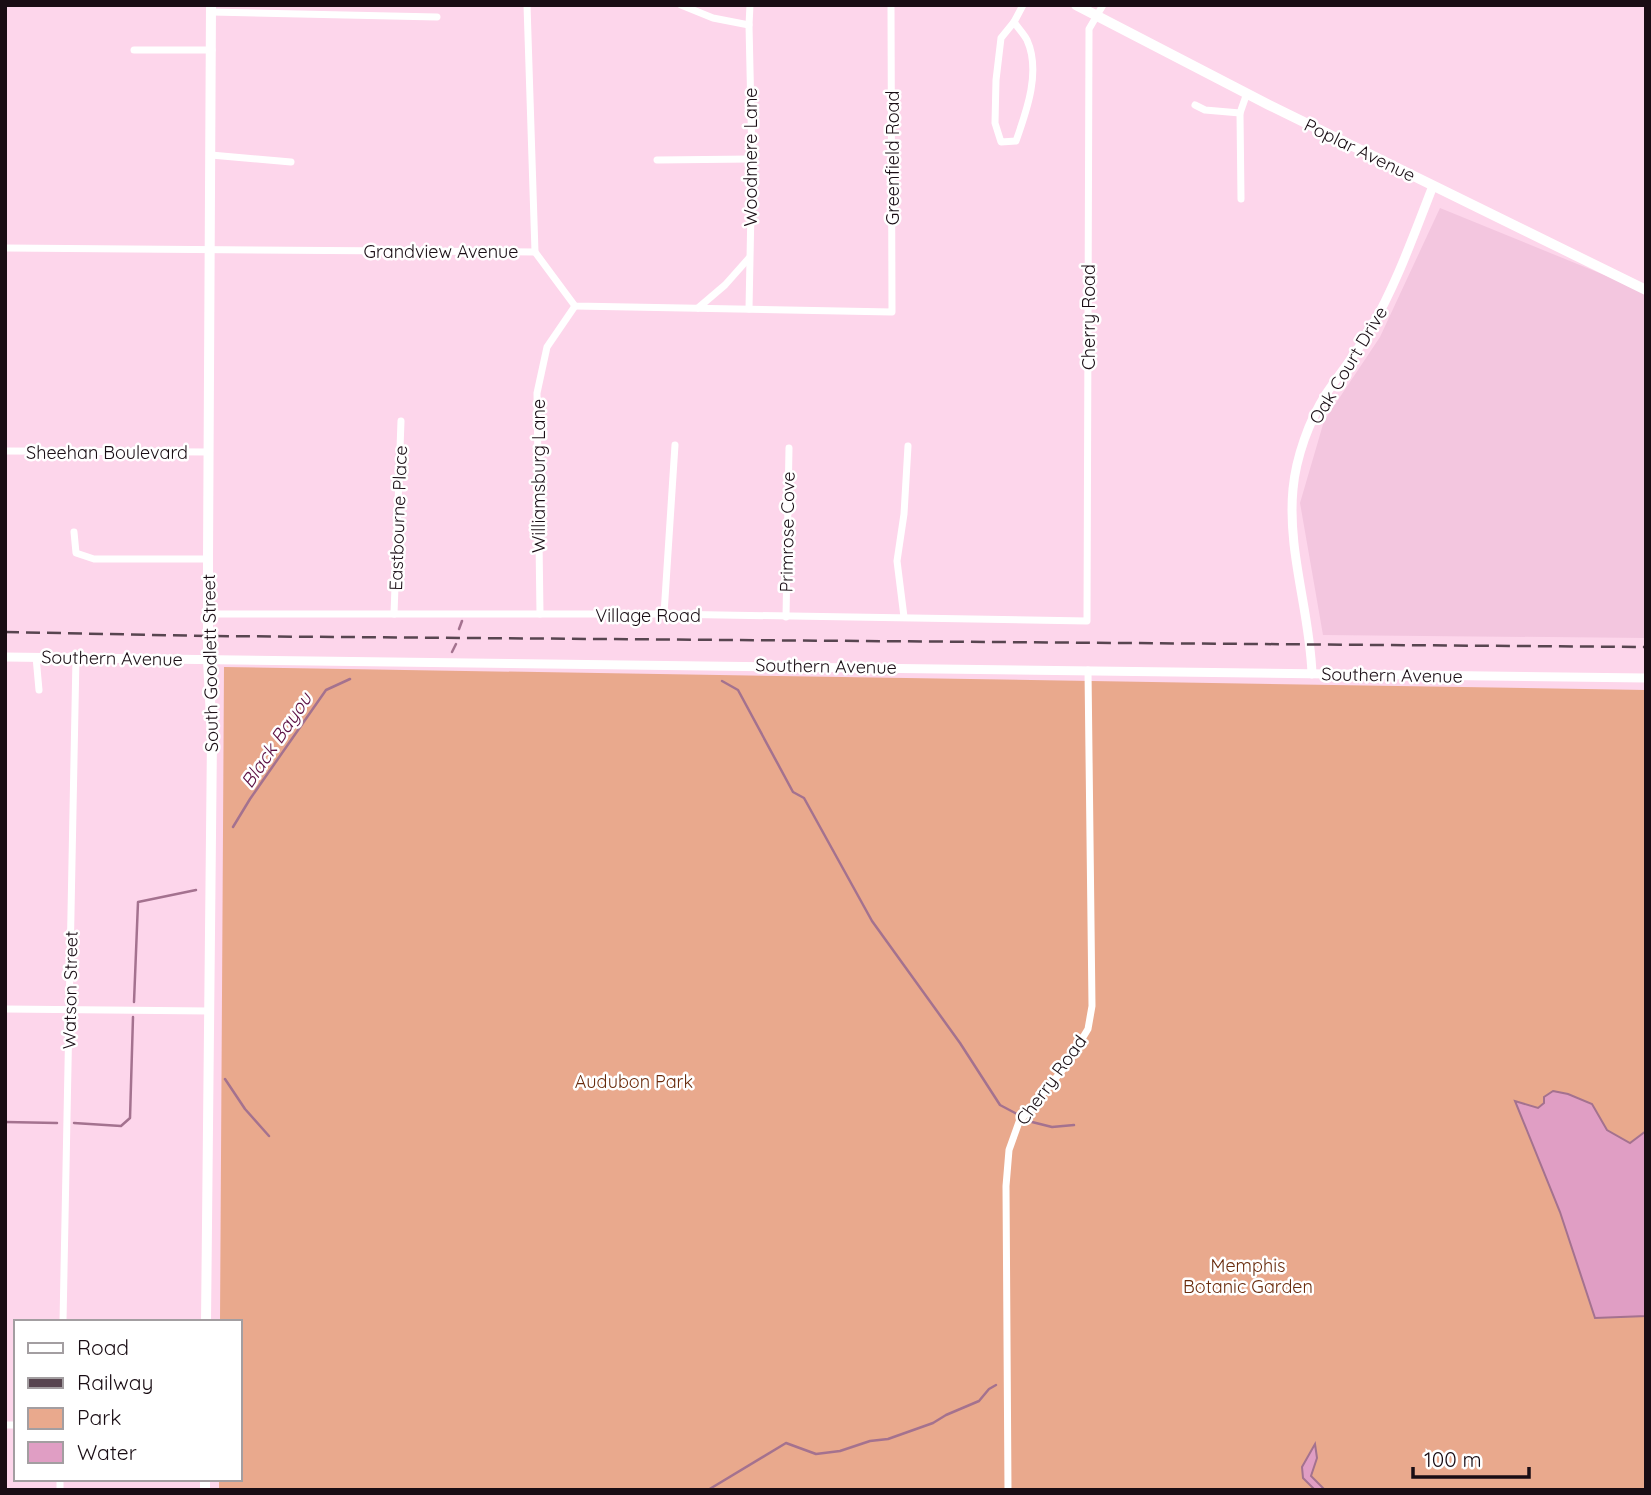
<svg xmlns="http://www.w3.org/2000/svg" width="1651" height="1495" font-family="Quicksand,sans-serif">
  <rect width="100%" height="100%" fill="#fdd6eb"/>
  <polygon fill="#f3c6df" points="1440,208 1646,292 1646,638 1323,635 1300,503 1324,421 1380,337"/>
  <polygon fill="#e9a98d" points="224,667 1646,690 1646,1490 219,1490 219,1479 240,1479 240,1322 220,1322"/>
  <g fill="#e09ec4" stroke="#a4728f" stroke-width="2">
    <polygon points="1553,1091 1568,1094 1592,1104 1607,1130 1630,1143 1646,1131 1646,1316 1595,1318 1560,1212 1515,1101 1538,1108 1544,1103 1544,1097"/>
    <polygon points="1315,1444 1317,1458 1311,1476 1325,1490 1315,1490 1303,1478 1302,1467"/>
  </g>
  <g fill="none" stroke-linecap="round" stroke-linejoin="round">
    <g stroke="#a4728f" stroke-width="2.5">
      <polyline points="459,629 462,621"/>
      <polyline points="452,652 456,644"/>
      <polyline points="722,681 738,690 793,792 804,798 872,921 960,1043 1000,1105 1017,1114"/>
      <polyline points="233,827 250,799 326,690 350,679"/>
      <polyline points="134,1002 138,902 196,890"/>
      <polyline points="225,1079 245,1109 269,1136"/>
      <polyline points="1028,1121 1052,1127 1074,1125"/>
      <polyline points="5,1122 57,1123"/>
      <polyline points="74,1123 121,1126 130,1118 133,1017"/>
      <polyline points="708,1490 786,1443 816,1454 840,1451 870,1441 888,1439 933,1423 946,1415 979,1401 989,1389 996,1385"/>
    </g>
    <g stroke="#fff" stroke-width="7">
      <polyline points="527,5 535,252"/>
      <polyline points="681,5 713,18 749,25"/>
      <polyline points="211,12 437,17"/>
      <path d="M1014,22C1018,28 1024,34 1027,40C1041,71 1027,110 1016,141L1001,142L995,123L996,80L1001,38Z"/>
      <polyline points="1014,22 1023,5"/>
      <polyline points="134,50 212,50"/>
      <polyline points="1195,105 1205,110 1240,113"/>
      <polyline points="211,155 291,162"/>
      <polyline points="657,160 752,159"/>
      <polyline points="1241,199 1240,113 1247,93"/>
      <polyline points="5,248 535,252 575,306 892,312 891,5"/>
      <polyline points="698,308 725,285 749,258"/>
      <polyline points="749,309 752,159 749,25 750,5"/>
      <polyline points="5,451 209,452"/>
      <polyline points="74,532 76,553 94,559 208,559"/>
      <polyline points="208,614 664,614 1087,621 1089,29 1103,5"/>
      <polyline points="394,614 401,421"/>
      <polyline points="540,614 537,393 547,347 575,306"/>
      <polyline points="664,614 675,445"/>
      <polyline points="786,617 789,448"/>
      <polyline points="904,617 897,561 904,514 908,446"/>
      <polyline points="36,657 39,690"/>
      <polyline points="5,1009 209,1011"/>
      <polyline points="63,1322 76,657"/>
      <polyline points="5,1425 16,1425"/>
      <polyline points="60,1490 60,1479"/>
      <polyline points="1008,1490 1006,1186 1009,1150 1019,1122 1065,1067 1088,1029 1092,1006 1088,670"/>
    </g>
    <g stroke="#fff" stroke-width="9">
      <polyline points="5,657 1646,678"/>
      <path d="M1312,674C1310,612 1287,551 1293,489C1296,457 1309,421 1326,394C1341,372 1358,351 1371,328C1397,283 1414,234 1433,186"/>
    </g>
    <g stroke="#fff" stroke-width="10">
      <polyline points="206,1322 212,737 208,660 208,559 211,5"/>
      <polyline points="205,1479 205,1490"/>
    </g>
    <polyline stroke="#fff" stroke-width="10" points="1076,5 1269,105 1646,290"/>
    <polyline stroke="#584550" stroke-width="2.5" stroke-dasharray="14 7" stroke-linecap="butt" points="5,632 208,636 1646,647"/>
  </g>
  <g text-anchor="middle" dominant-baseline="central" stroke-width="5" stroke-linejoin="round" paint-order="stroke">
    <g font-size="18" fill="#190d14" stroke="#fff">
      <text transform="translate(1360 150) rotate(26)">Poplar Avenue</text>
      <text transform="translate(750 157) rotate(-90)">Woodmere Lane</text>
      <text transform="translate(892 158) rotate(-90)">Greenfield Road</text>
      <text x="441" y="251">Grandview Avenue</text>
      <text transform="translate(1088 317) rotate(-90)">Cherry Road</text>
      <text transform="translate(1348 365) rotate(-59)">Oak Court Drive</text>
      <text x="107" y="452">Sheehan Boulevard</text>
      <text transform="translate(538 476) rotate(-90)">Williamsburg Lane</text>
      <text transform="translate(398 518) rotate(-88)">Eastbourne Place</text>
      <text transform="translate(787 532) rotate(-89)">Primrose Cove</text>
      <text x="648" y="615">Village Road</text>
      <text transform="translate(112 658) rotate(1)">Southern Avenue</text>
      <text transform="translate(210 663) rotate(-91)">South Goodlett Street</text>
      <text transform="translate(826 666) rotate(1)">Southern Avenue</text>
      <text transform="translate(1392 675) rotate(1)">Southern Avenue</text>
      <text transform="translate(70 990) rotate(-89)">Watson Street</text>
      <text transform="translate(1051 1080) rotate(-54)">Cherry Road</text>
    </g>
    <g font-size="18" fill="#692b0c" stroke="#fff">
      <text x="634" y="1081">Audubon Park</text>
      <text x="1248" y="1265">Memphis<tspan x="1248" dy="21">Botanic Garden</tspan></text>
    </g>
    <g font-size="19" font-style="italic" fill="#5b0f43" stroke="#fff">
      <text transform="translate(276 740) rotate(-56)">Black Bayou</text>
    </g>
  </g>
  <rect width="1651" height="1495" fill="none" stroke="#190d14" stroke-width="14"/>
  <rect x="14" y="1320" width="228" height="161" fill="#ffffff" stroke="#a39ea1" stroke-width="2"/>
  <rect x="28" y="1343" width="35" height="10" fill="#ffffff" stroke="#a39ea1" stroke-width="2"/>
  <text x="77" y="1355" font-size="21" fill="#190d14">Road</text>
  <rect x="28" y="1378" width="35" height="10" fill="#584550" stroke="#a39ea1" stroke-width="2"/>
  <text x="77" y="1390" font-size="21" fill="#190d14">Railway</text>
  <rect x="28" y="1408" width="35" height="21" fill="#e9a98d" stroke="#a39ea1" stroke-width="2"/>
  <text x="77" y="1425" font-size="21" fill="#190d14">Park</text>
  <rect x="28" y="1442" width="35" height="21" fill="#e09ec4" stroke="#a39ea1" stroke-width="2"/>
  <text x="77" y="1460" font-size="21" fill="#190d14">Water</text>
  <path d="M1413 1467v10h116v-10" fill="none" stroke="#190d14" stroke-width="3.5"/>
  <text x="1424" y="1467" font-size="21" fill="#190d14" stroke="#ffffff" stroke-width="5" paint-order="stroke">100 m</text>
</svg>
